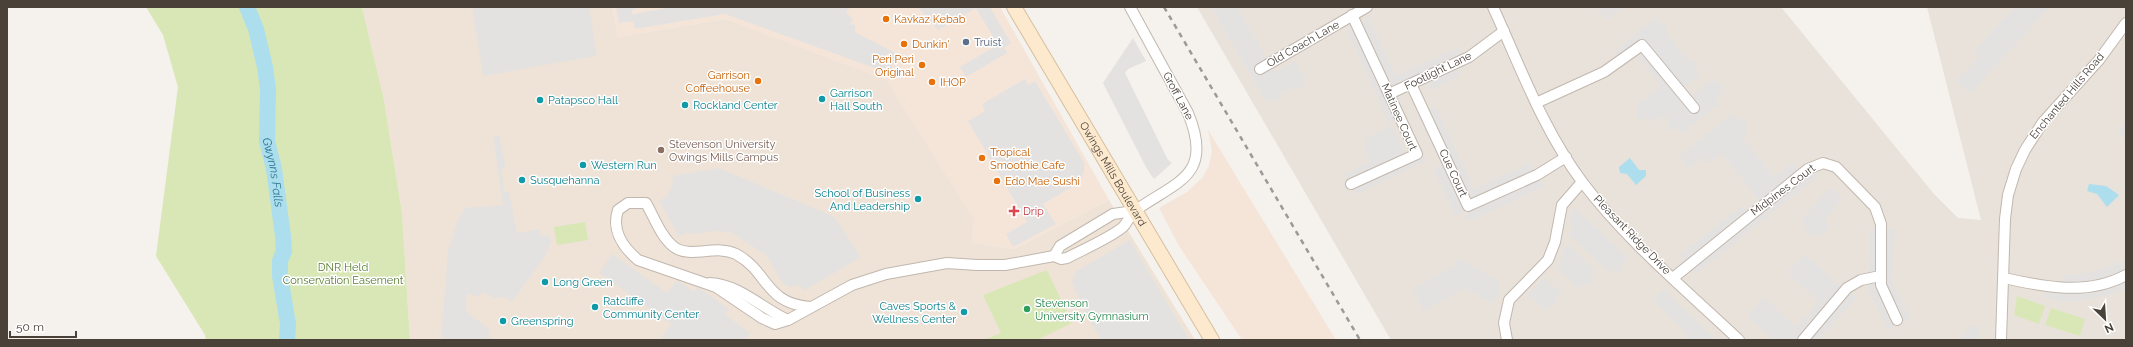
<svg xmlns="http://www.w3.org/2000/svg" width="2133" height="347" font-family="Raleway,sans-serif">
  <rect width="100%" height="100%" fill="#f5f1ec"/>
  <polygon fill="#e9e2da" points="1197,7 1781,7 1934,194 1958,218 1981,220 1927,7 2126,7 2126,340 1391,340"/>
  <g fill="#f5e5d9">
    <polygon points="612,7 1000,7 1109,200 1014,249 972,242 974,220 724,19 618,37"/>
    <polygon points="1208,130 1336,340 1242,340 1179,246 1159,208 1187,192 1202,178 1209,166 1212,151"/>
  </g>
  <polygon fill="#eee3d6" points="362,7 612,7 618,37 724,19 886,80 974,220 972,242 1014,249 1109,200 1195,340 410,340 402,213 384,100"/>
  <g fill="#d9e7b7">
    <polygon points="146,7 362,7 384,100 402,213 410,340 206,340 205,335 156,256 178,87 163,35"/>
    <polygon points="585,222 588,240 557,245 554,227"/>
    <polygon points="1047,270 1072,323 1037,340 984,340 1001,333 983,295"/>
    <polygon points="2017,296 2045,306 2039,324 2014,315"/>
    <polygon points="2051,308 2085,319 2080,336 2045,325"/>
  </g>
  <g fill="#e4e2e0">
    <polygon points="472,7 589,7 597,56 483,76"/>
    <polygon points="616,7 639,7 632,10 632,14 674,7 850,7 846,13 853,19 850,24 855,25 855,32 895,53 891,74 725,14 635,29 633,21 619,23"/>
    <polygon points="918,7 990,7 1011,43 1004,48 1007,53 966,77 960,67 998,45 976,8 938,30"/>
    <polygon points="1211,7 1237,7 1275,72 1295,61 1306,80 1302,82 1304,86 1295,90 1293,87 1280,95 1281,97 1273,102 1271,99 1266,102"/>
    <polygon points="1595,7 1623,7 1606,20"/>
    <polygon points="2015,7 2050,7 1970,94 1956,81 1980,56 1974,51"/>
    <polygon points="1655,18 1660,24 1664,22 1668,27 1664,30 1689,62 1693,59 1698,65 1694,68 1700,75 1684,88 1691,96 1713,79 1717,84 1720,82 1725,88 1719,93 1721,96 1716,100 1719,104 1681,134 1676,127 1671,131 1666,125 1669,122 1664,115 1655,122 1651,118 1648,120 1645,117 1641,121 1635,115 1639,112 1635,107 1661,86 1637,56 1625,66 1613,52"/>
    <polygon points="1369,19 1396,76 1459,47 1467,64 1457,68 1461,76 1430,91 1427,83 1398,96 1406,115 1389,123 1346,30"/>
    <polygon points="1133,38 1146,61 1128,69 1125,73 1168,160 1172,163 1154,179 1147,169 1103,83"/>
    <polygon points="1025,79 1028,85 1035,81 1084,162 1084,172 1077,184 1043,204 1056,224 1013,247 1006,234 1027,222 968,121 985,111 982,104"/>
    <polygon points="1436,106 1474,189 1530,163 1544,187 1469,221 1464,211 1455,216 1433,169 1441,165 1418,114"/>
    <polygon points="1733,113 1738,120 1742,117 1748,124 1744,127 1748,132 1742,137 1774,177 1792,163 1797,169 1806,162 1818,176 1695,275 1680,255 1741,206 1745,211 1759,200 1722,154 1709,164 1703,157 1688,169 1678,157"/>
    <polygon points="2126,120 2126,140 2116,131"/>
    <polygon points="1392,125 1405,153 1420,147 1426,161 1355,195 1352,188 1346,191 1342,184 1348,181 1345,174 1370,162 1364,148 1367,146 1364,139"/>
    <polygon points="499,136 506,168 501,169 505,192 509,192 517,233 540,229 541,236 549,235 551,242 546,255 512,302 505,297 494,298 483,292 479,297 467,293 466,311 490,330 487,336 494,340 441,340 448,250 458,220 465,208 503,205 493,137"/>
    <polygon points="719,168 835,217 861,257 804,291 800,285 790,287 783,284 767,256 731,232 715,231 694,234 685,233 679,237 659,201 667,196 673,184 672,176"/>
    <polygon points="1829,187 1843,198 1824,220 1830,225 1820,237 1815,233 1811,237 1804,230 1808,225 1801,220"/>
    <polygon points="1575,208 1628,258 1622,264 1622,272 1612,270 1609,272 1568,234 1572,229 1570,214"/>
    <polygon points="1870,228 1895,229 1892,282 1911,319 1888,330 1868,289"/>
    <polygon points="1130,240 1189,340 1101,340 1085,312 1072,282 1075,272"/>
    <polygon points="1568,244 1593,269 1592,284 1582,285 1578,289 1557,267 1560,263 1563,249"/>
    <polygon points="612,254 667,293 677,280 694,292 698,287 729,309 725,315 750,333 745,340 660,340 671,324 599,273"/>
    <polygon points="1805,254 1841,287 1844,285 1857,298 1818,340 1773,340 1747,316 1764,297 1796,326 1819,302 1787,272"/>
    <polygon points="1459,258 1500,282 1497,287 1501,289 1492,304 1465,288 1424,311 1412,289 1454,266"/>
    <polygon points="2126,260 2126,289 2112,294 2073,302 2060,302 2043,298 2045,281 2062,282 2064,275 2086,273 2103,269"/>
    <polygon points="1544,277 1561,293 1556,299 1556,304 1549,307 1545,311 1528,294"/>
    <polygon points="1663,289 1716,340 1682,340 1687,334 1652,300"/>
    <polygon points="1973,324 1980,331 1979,340 1958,340"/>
  </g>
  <g fill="#acdeee">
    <polygon points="1630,158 1639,170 1646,170 1646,176 1636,185 1627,174 1620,173 1619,167"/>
    <polygon points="2089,184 2106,186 2119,195 2107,207 2097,194 2087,191"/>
  </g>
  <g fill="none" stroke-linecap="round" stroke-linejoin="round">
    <path stroke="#acdeee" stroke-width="16" id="s1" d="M247,7L256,29L265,67L268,89L267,141L274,169L283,236L284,251L280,261V276L288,324L287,340"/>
    <defs>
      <g id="minor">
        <path d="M1493,7C1520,66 1543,130 1583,183C1627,241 1686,290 1739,340"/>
        <polyline points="1260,69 1367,7"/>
        <polyline points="1411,84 1468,206 1537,175 1566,157"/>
        <polyline points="1389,94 1469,57 1504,31"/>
        <polyline points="1536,103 1604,72 1642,45 1694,108"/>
        <polyline points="1351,184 1417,154 1352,15"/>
        <polyline points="1054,256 1060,246 1113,214 1134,211"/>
        <polyline points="1673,278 1808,169 1823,163 1836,167 1875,207 1881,224 1881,285 1897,320"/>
        <path d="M2004,278C2044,287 2088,296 2126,275"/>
        <path d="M710,283C741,285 761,308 788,320"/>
        <path d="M810,307C764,303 769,272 736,254C716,244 690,259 674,247C661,237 654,217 646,203H628L618,210C611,231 623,247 638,260L716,287L762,318L775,324L788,320L852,285L886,274L947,263L977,265H1005L1054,256L1061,259L1067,258C1082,250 1110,238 1123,227C1128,222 1130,214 1136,210C1177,181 1214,176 1188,113L1130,7"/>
        <polyline points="1507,340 1504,323 1509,300 1548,260 1555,242 1562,205 1582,182"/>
        <polyline points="1803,340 1847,288 1861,280 1880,276"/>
        <polyline points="2001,340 2005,219 2008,195 2016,169 2025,150 2043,122 2099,60 2126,23"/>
      </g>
      <g id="secondary">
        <path id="s2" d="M1014,7L1212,340"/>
      </g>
    </defs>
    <use href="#minor" stroke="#c1b7ae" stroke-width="12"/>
    <use href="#secondary" stroke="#d6bf9f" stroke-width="16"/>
    <use href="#minor" stroke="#fff" stroke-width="10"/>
    <use href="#secondary" stroke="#fdeace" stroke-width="14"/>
    <polyline stroke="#9a9a9a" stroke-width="2.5" stroke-dasharray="5 5" stroke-linecap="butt" points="1164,7 1360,340"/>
  </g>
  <g fill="#e8710a" stroke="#fff" stroke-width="1.5">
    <circle cx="886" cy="19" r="4"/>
    <circle cx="904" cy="44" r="4"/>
    <circle cx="922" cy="65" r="4"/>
    <circle cx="758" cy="81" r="4"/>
    <circle cx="932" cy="82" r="4"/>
    <circle cx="982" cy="158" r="4"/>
    <circle cx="997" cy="181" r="4"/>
  </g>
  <circle fill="#5c6f8a" stroke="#fff" stroke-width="1.5" cx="966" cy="42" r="4"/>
  <g fill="#0f9aa8" stroke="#fff" stroke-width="1.5">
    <circle cx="822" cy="99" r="4"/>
    <circle cx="540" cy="100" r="4"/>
    <circle cx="685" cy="105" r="4"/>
    <circle cx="583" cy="165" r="4"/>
    <circle cx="522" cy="180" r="4"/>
    <circle cx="918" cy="199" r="4"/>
    <circle cx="545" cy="282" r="4"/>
    <circle cx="595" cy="307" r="4"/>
    <circle cx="964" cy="312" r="4"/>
    <circle cx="503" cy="321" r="4"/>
  </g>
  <circle fill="#8d6e63" stroke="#fff" stroke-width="1.5" cx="661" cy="150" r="4"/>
  <path fill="#e0444e" stroke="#fff" stroke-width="1.5" d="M1012 205h4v4h4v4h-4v4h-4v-4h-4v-4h4z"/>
  <circle fill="#2e9e5b" stroke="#fff" stroke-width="1.5" cx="1027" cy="309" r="4"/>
  <g text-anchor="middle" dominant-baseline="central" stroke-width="3" stroke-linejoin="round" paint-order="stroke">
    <g font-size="11" fill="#c56008" stroke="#fff" text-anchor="start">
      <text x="894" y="19">Kavkaz Kebab</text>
      <text x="912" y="44">Dunkin'</text>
      <text x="914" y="59" text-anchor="end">Peri Peri<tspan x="914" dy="13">Original</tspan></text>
      <text x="750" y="75" text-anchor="end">Garrison<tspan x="750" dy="13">Coffeehouse</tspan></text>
      <text x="940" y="82">IHOP</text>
      <text x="990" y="152">Tropical<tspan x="990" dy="13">Smoothie Cafe</tspan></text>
      <text x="1005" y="181">Edo Mae Sushi</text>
    </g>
    <g font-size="11" fill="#4e5e75" stroke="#fff" text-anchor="start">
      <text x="974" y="42">Truist</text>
    </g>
    <g font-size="11" fill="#4a4139" stroke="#fff">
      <text transform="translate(1303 44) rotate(-30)">Old Coach Lane</text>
      <text transform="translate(1438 71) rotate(-26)">Footlight Lane</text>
      <text transform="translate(1178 96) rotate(62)">Groff Lane</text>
      <text transform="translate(2067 96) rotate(-50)">Enchanted Hills Road</text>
      <text transform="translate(1399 117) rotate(66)">Matinee Court</text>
      <text transform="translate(1453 173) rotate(65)">Cue Court</text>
      <text stroke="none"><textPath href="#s2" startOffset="194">Owings Mills Boulevard</textPath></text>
      <text transform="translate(1783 190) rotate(-37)">Midpines Court</text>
      <text transform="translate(1632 235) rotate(46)">Pleasant Ridge Drive</text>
    </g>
    <g font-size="11" fill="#0d838f" stroke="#fff" text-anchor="start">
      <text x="830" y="93">Garrison<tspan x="830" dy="13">Hall South</tspan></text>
      <text x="548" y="100">Patapsco Hall</text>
      <text x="693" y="105">Rockland Center</text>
      <text x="591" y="165">Western Run</text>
      <text x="530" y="180">Susquehanna</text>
      <text x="910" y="193" text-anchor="end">School of Business<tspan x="910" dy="13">And Leadership</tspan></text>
      <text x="553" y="282">Long Green</text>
      <text x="603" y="301">Ratcliffe<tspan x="603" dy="13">Community Center</tspan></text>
      <text x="956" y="306" text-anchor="end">Caves Sports &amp;<tspan x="956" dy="13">Wellness Center</tspan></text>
      <text x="511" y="321">Greenspring</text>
    </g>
    <g font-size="11" fill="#785e54" stroke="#fff" text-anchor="start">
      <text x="669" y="144">Stevenson University<tspan x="669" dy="13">Owings Mills Campus</tspan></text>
    </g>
    <g font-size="11" fill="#be3a42" stroke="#fff" text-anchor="start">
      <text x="1023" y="211">Drip</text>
    </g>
    <g font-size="11" fill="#577a2e" stroke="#fff">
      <text x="343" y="267">DNR Held<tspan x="343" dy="13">Conservation Easement</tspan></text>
    </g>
    <g font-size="11" fill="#27864d" stroke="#fff" text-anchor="start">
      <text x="1035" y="303">Stevenson<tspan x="1035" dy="13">University Gymnasium</tspan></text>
    </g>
    <g font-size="12" font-style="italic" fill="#2e7993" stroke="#fff">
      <text stroke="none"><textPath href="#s1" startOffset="169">Gwynns Falls</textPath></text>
    </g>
  </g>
  <rect width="2133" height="347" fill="none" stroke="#4a4139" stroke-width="16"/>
  <g transform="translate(2105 319) rotate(155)" stroke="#ffffff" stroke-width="3" paint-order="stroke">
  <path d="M0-3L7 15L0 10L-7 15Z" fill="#4a4139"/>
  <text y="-6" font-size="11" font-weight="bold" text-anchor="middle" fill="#4a4139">N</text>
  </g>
  <path d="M10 331v6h66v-6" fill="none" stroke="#4a4139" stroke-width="2"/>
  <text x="16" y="331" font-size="12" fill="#4a4139" stroke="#ffffff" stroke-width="3" paint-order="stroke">50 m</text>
</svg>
